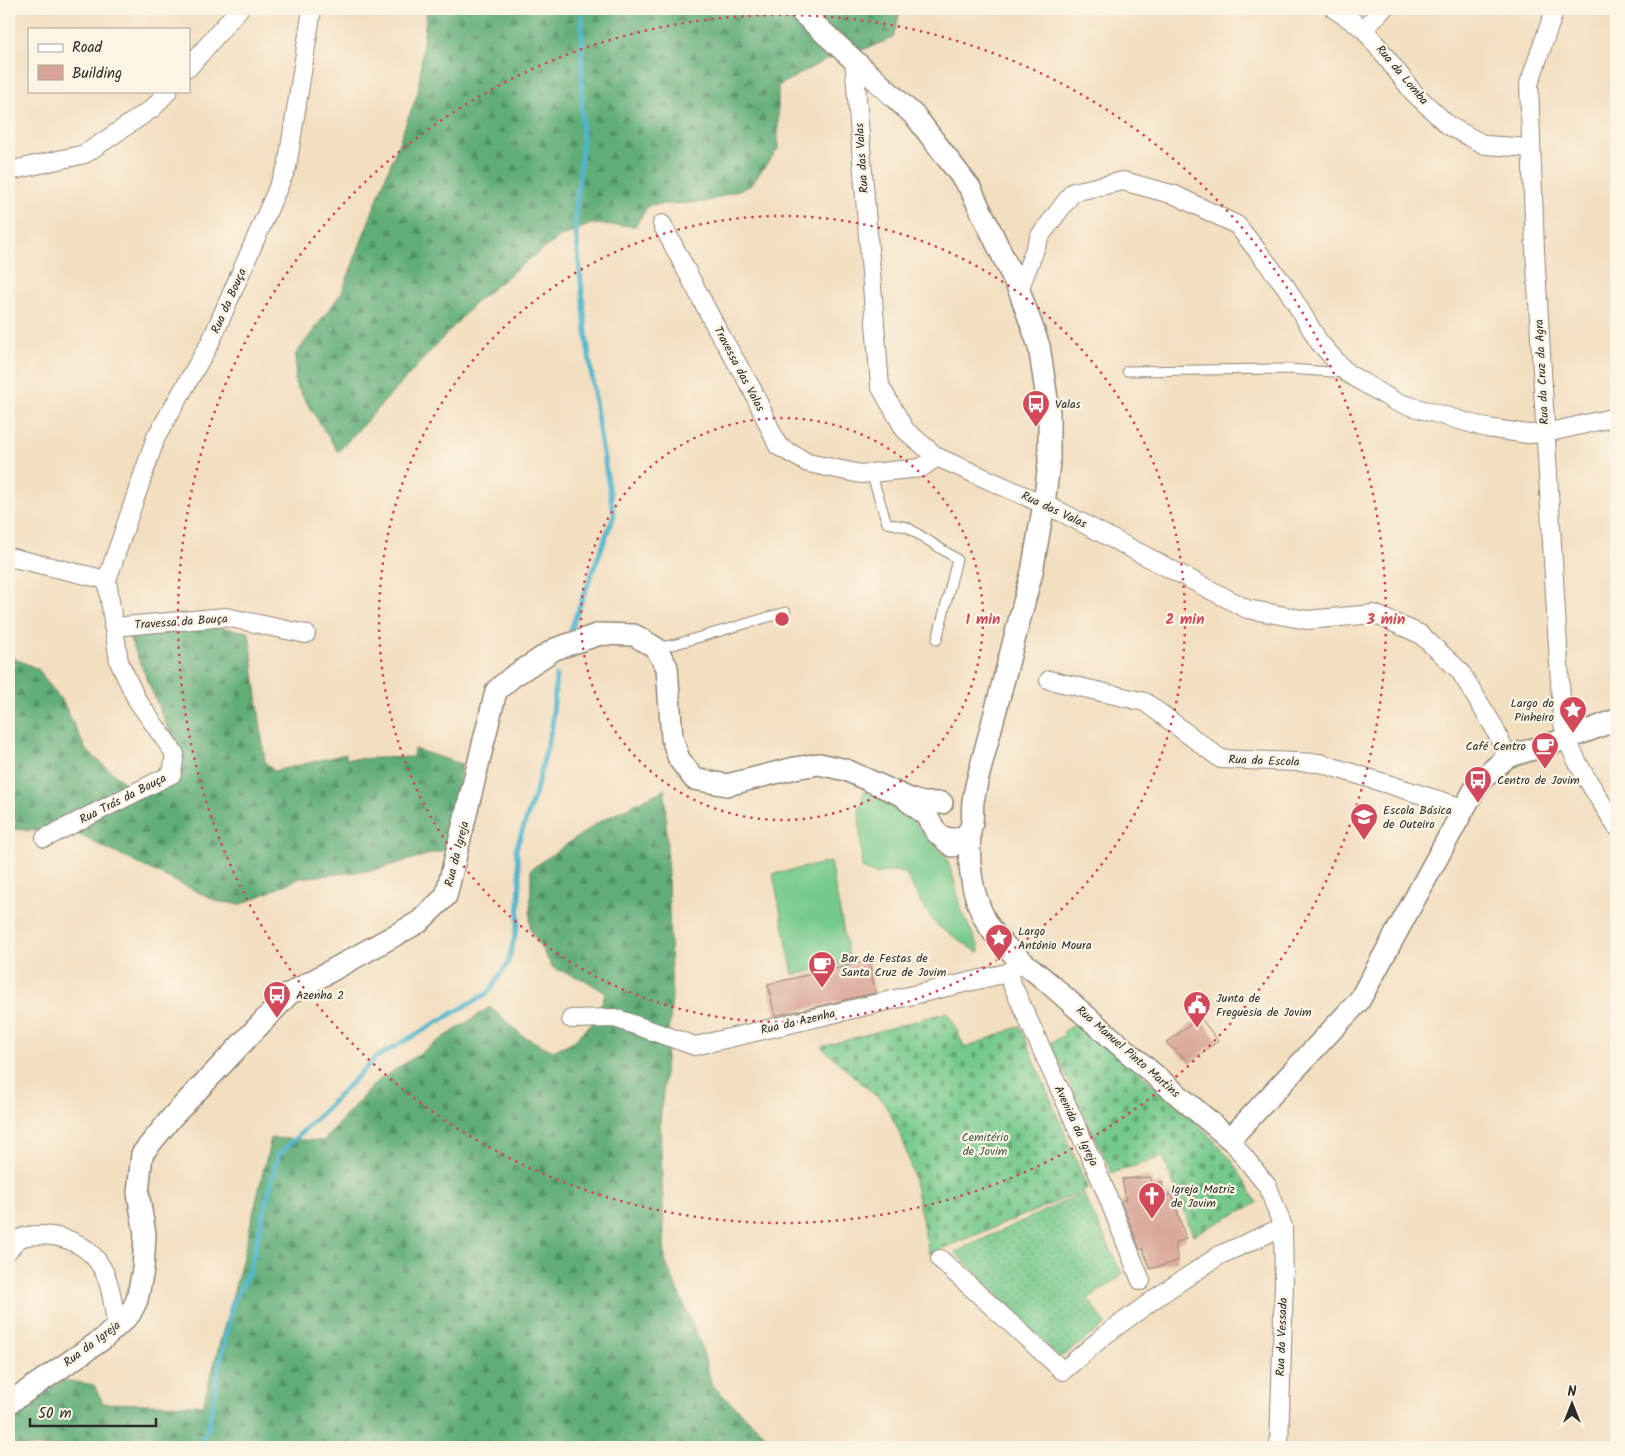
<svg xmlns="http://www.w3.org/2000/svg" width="1625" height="1456" font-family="Kalam,sans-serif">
  <defs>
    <pattern id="grass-dots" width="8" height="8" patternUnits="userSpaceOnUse" patternTransform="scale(1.25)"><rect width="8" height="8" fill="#75c98c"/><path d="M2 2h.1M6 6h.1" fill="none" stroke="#60a373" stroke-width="1.8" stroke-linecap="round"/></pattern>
    <pattern id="forest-firs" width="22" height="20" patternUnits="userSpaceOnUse" patternTransform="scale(1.25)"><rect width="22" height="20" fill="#60ad78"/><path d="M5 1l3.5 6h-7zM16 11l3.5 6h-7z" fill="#4f8d63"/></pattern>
    <pattern id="cemetery-stones" width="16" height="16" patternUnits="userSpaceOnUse" patternTransform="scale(1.25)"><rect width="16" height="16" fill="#75c98c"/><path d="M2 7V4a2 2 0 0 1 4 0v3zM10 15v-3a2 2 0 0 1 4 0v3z" fill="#60a373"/></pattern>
  </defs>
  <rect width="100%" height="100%" fill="#fcf5e5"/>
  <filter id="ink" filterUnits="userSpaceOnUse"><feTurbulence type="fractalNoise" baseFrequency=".02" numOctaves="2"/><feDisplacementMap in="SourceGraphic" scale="10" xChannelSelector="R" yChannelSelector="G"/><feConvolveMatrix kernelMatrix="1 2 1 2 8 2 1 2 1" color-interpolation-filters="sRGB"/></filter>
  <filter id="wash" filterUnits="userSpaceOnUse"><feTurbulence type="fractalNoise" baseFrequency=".0096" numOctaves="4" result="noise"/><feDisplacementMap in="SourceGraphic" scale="20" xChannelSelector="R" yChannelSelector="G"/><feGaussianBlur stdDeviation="1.12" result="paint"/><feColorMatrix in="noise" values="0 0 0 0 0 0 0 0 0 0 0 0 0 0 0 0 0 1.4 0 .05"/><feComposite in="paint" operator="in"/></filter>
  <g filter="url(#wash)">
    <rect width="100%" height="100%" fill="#f3dec0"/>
    <polygon fill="url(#grass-dots)" stroke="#507a5c" points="1083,1193 1123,1275 1088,1299 1106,1324 1060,1358 955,1252"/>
    <g fill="url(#forest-firs)" stroke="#466c52">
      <polygon points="427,9 901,9 893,38 868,48 825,60 778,86 778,149 750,186 705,202 649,205 635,226 591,224 560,237 519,267 475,303 338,452 295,384 296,354 342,292 418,92"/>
      <polygon points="187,622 249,632 265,762 274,771 346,754 346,759 413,757 414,749 462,764 448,849 374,870 300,878 242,904 219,902 76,834 12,829 16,822 9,806 9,656 38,669 64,704 86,750 131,788 179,755 127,632"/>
      <polygon points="665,789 672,999 660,1122 665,1261 700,1342 712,1385 762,1432 781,1447 9,1447 9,1412 23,1400 65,1380 94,1385 103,1403 203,1405 242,1261 271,1138 323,1141 375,1083 490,1007 523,1036 553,1051 574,1041 593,1022 606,993 585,980 553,968 550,963 530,929 531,869 599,822"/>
    </g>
    <g fill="url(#cemetery-stones)" stroke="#507a5c">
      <polygon points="948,1012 965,1048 1020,1026 1088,1189 929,1254 912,1171 901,1135 884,1103 821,1047"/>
      <polygon points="1082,1022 1200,1126 1231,1159 1257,1203 1193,1235 1163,1157 1112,1173 1050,1043 1064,1035 1063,1031"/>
    </g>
    <g fill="#75c98c" stroke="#507a5c">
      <polygon points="864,791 906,810 927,839 936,846 947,859 955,883 961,911 979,947 979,953 938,926 924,908 906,874 895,871 875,874 862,868 859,811"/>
      <polygon points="830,862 850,963 793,975 773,874"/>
    </g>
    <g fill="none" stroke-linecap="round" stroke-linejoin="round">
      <g stroke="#4fb5cd" stroke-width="5">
        <polyline points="571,629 614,515 600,436 587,341 575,222 582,147 582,9"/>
        <polyline points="197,1447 199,1446 209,1426 220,1362 232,1305 249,1272 278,1155 325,1110 375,1058 488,993 508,963 518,924 520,877 516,849 536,791 552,727 556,676"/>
      </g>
    </g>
    <g id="blocks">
      <g fill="#d8a497">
        <polygon points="869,961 875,993 775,1016 768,984"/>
        <polygon points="1200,1017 1218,1041 1189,1062 1166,1043"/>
        <polygon points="1150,1177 1153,1185 1162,1182 1165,1196 1172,1194 1186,1239 1175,1243 1178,1261 1150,1269 1143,1249 1140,1249 1121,1201 1126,1200 1122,1179"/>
      </g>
    </g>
  </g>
  <g filter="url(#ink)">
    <use href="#blocks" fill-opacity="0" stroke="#8f8476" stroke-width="1"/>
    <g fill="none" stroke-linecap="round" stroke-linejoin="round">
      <defs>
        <g id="service">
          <polyline points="1127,371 1288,369 1346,373"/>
          <polyline points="871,473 887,523 907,527 957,559 937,640"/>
          <polyline points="656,648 676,644 786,612"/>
        </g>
        <g id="minor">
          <polyline points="1334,9 1364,29 1413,92 1449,126 1485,145 1531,148"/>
          <path d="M1555,9L1529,84L1535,250L1562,716C1565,752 1598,795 1616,826"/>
          <polyline points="1364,29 1383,9"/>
          <polyline points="854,60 880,386 905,430 937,457 1063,513 1247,609 1307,620 1374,614 1420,634 1460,671 1494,727 1507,757"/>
          <polyline points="189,67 239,9"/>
          <polyline points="9,171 85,154 153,108 168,91"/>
          <polyline points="662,224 716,327 752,389 778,446 808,463 861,474 921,468 937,457"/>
          <polyline points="1019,290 1040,236 1073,192 1123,181 1175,195 1237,225 1286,287 1319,342 1347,373 1396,402 1487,428 1528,434 1546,433 1616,417"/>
          <polyline points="9,557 107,580"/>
          <polyline points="113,627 226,617 306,634"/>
          <polyline points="1049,680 1145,702 1221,759 1320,763 1464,808"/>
          <polyline points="45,838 172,774 175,754 137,700 119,662 107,580 156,437 210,343 287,167 312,9"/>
          <polyline points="1007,973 1101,1180 1141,1281"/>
          <polyline points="571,1019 615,1018 695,1046 1007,973 1023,961"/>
          <polyline points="1230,1139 1268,1187 1283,1227 1284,1282 1279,1447"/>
          <path d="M9,1250C12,1246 15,1242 19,1239C26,1235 34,1235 41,1235C66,1236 89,1245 102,1268C112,1285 113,1308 117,1327"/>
          <polyline points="940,1259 1063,1371 1105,1335 1160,1295 1220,1255 1283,1227"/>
        </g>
        <g id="tertiary">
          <path d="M798,9L916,117L970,188L1019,290L1039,346L1049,412V463L1044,504L1032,572L980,770C977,780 975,791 973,801C972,808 973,815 972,821C971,837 956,842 943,837"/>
          <polyline points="907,800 926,815 937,833 952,846"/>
          <path d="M970,829C968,861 970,892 986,921C1000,947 1029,966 1051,985C1110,1038 1170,1088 1230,1139L1359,1001L1478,783L1507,757L1566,739L1616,720"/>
          <polyline points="9,1403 103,1339 130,1314 137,1300 143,1270 145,1234 138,1193 142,1154 172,1117 289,994 419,922 446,896 496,691 512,677 555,649 600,634 634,635 656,648 667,667 672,738 679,759 694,779 727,785 795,768 819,764 846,770 912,800 923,803 942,803"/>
        </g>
      </defs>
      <use href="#service" stroke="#8f8476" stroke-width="11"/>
      <use href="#minor" stroke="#8f8476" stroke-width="20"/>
      <use href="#tertiary" stroke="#8f8476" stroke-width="24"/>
      <use href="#service" stroke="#fff" stroke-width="9"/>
      <use href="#minor" stroke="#fff" stroke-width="18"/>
      <use href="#tertiary" stroke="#fff" stroke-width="21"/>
    </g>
  </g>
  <g fill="none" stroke="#d1495b" stroke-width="2.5" stroke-dasharray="2.5 5">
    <circle cx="782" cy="619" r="201"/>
    <circle cx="782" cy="619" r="403"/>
    <circle cx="782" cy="619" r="604"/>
  </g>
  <defs>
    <symbol id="bus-pin" viewBox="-11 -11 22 30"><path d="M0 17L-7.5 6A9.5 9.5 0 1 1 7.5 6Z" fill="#d1495b" stroke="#fcf5e5"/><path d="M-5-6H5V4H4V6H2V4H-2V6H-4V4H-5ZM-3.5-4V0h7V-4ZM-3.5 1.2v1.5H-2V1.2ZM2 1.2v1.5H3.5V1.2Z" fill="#fff"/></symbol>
    <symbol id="sight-pin" viewBox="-11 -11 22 30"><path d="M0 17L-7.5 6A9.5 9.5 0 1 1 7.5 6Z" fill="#d1495b" stroke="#fcf5e5"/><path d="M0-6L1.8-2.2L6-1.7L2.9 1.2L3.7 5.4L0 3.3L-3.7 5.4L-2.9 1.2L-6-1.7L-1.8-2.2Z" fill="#fff"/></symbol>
    <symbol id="cafe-pin" viewBox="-11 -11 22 30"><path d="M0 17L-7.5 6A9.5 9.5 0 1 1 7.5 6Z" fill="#d1495b" stroke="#fcf5e5"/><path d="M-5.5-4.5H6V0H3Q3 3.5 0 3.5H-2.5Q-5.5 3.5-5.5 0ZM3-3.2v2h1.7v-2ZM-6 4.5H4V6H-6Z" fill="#fff"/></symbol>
    <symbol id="school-pin" viewBox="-11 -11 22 30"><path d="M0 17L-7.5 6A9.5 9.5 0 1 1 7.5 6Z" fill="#d1495b" stroke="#fcf5e5"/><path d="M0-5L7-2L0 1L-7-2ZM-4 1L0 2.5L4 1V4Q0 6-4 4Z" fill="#fff"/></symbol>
    <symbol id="civic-pin" viewBox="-11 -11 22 30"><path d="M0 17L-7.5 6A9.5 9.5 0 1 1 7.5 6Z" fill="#d1495b" stroke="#fcf5e5"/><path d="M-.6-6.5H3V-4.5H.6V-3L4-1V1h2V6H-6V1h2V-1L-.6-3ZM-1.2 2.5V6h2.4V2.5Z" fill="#fff"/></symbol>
    <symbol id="church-pin" viewBox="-11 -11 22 30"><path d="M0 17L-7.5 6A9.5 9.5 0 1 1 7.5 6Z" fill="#d1495b" stroke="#fcf5e5"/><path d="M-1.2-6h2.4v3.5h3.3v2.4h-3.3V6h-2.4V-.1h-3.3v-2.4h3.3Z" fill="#fff"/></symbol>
  </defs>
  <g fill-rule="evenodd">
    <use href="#bus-pin" x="1020" y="388" width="32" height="43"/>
    <use href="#sight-pin" x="1557" y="694" width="32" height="43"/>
    <use href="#cafe-pin" x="1529" y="730" width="32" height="43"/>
    <use href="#bus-pin" x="1462" y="764" width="32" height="43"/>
    <use href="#school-pin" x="1348" y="801" width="32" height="43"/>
    <use href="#sight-pin" x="983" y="922" width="32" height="43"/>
    <use href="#cafe-pin" x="806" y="949" width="32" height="43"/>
    <use href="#bus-pin" x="261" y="979" width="32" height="43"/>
    <use href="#civic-pin" x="1181" y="989" width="32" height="43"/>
    <use href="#church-pin" x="1136" y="1180" width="32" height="43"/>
  </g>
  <g text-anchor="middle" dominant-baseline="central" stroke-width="4.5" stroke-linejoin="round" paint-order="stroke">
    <g font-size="12" fill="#2b2b2b" stroke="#fcf5e5">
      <text transform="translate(1402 75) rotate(50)">Rua da Lomba</text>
      <text transform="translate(862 158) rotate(-94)">Rua das Valas</text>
      <text transform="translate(229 301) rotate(-66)">Rua da Bouça</text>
      <text transform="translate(739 369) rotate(62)">Travessa das Valas</text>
      <text transform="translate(1542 372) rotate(-93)">Rua da Cruz da Agra</text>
      <text transform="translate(1054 510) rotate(25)">Rua das Valas</text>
      <text transform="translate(181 622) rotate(-4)">Travessa da Bouça</text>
      <text transform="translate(1264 761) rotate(2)">Rua da Escola</text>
      <text transform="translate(123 799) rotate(-27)">Rua Trás da Bouça</text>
      <text transform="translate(457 854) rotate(-76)">Rua da Igreja</text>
      <text transform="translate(798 1022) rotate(-13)">Rua da Azenha</text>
      <text transform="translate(1128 1052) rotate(41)">Rua Manuel Pinto Martins</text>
      <text transform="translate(1076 1126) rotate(65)">Avenida da Igreja</text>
      <text transform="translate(1282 1337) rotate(-88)">Rua da Vessada</text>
      <text transform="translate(92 1344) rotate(-37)">Rua da Igreja</text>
    </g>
    <g font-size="12" fill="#2b2b2b" stroke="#fcf5e5" text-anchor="start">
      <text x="1055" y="404">Valas</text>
      <text x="1554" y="703" text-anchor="end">Largo do<tspan x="1554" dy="14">Pinheiro</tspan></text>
      <text x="1526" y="746" text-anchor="end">Café Centro</text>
      <text x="1497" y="780">Centro de Jovim</text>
      <text x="1383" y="810">Escola Básica<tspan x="1383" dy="14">de Outeiro</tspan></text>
      <text x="1018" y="931">Largo<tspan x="1018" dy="14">António Moura</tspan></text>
      <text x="841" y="958">Bar de Festas de<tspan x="841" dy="14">Santa Cruz de Jovim</tspan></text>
      <text x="296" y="995">Azenha 2</text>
      <text x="1216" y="998">Junta de<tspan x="1216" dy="14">Freguesia de Jovim</tspan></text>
      <text x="1171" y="1189">Igreja Matriz<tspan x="1171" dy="14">de Jovim</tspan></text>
    </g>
    <g font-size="12" fill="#415a48" stroke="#fcf5e5">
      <text x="985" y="1137">Cemitério<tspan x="985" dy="14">de Jovim</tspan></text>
    </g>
  </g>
  <circle cx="782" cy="619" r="8" fill="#d1495b" stroke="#fcf5e5" stroke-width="2.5"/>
  <g font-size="15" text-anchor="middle" font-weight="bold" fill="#d1495b" stroke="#fcf5e5" stroke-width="4.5" stroke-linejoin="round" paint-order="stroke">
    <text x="983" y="624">1 min</text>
    <text x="1185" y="624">2 min</text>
    <text x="1386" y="624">3 min</text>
  </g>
  <rect width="1625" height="1456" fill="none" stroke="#fcf5e5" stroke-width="30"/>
  <rect x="28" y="28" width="162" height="65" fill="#fcf5e5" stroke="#a8a49b"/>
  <rect x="38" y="44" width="25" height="8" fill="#ffffff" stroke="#a8a49b"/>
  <text x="72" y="52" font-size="15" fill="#2b2b2b">Road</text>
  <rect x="38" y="65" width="25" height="15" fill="#d8a497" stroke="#a8a49b"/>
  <text x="72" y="78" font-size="15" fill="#2b2b2b">Building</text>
  <g transform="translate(1572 1404)" stroke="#fcf5e5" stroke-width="4" paint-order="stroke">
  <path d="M0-4L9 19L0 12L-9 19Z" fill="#2b2b2b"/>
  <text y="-8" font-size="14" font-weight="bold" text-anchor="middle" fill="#2b2b2b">N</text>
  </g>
  <path d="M30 1418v8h126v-8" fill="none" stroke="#2b2b2b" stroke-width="2.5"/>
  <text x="38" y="1418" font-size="15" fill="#2b2b2b" stroke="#fcf5e5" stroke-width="4" paint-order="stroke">50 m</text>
</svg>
